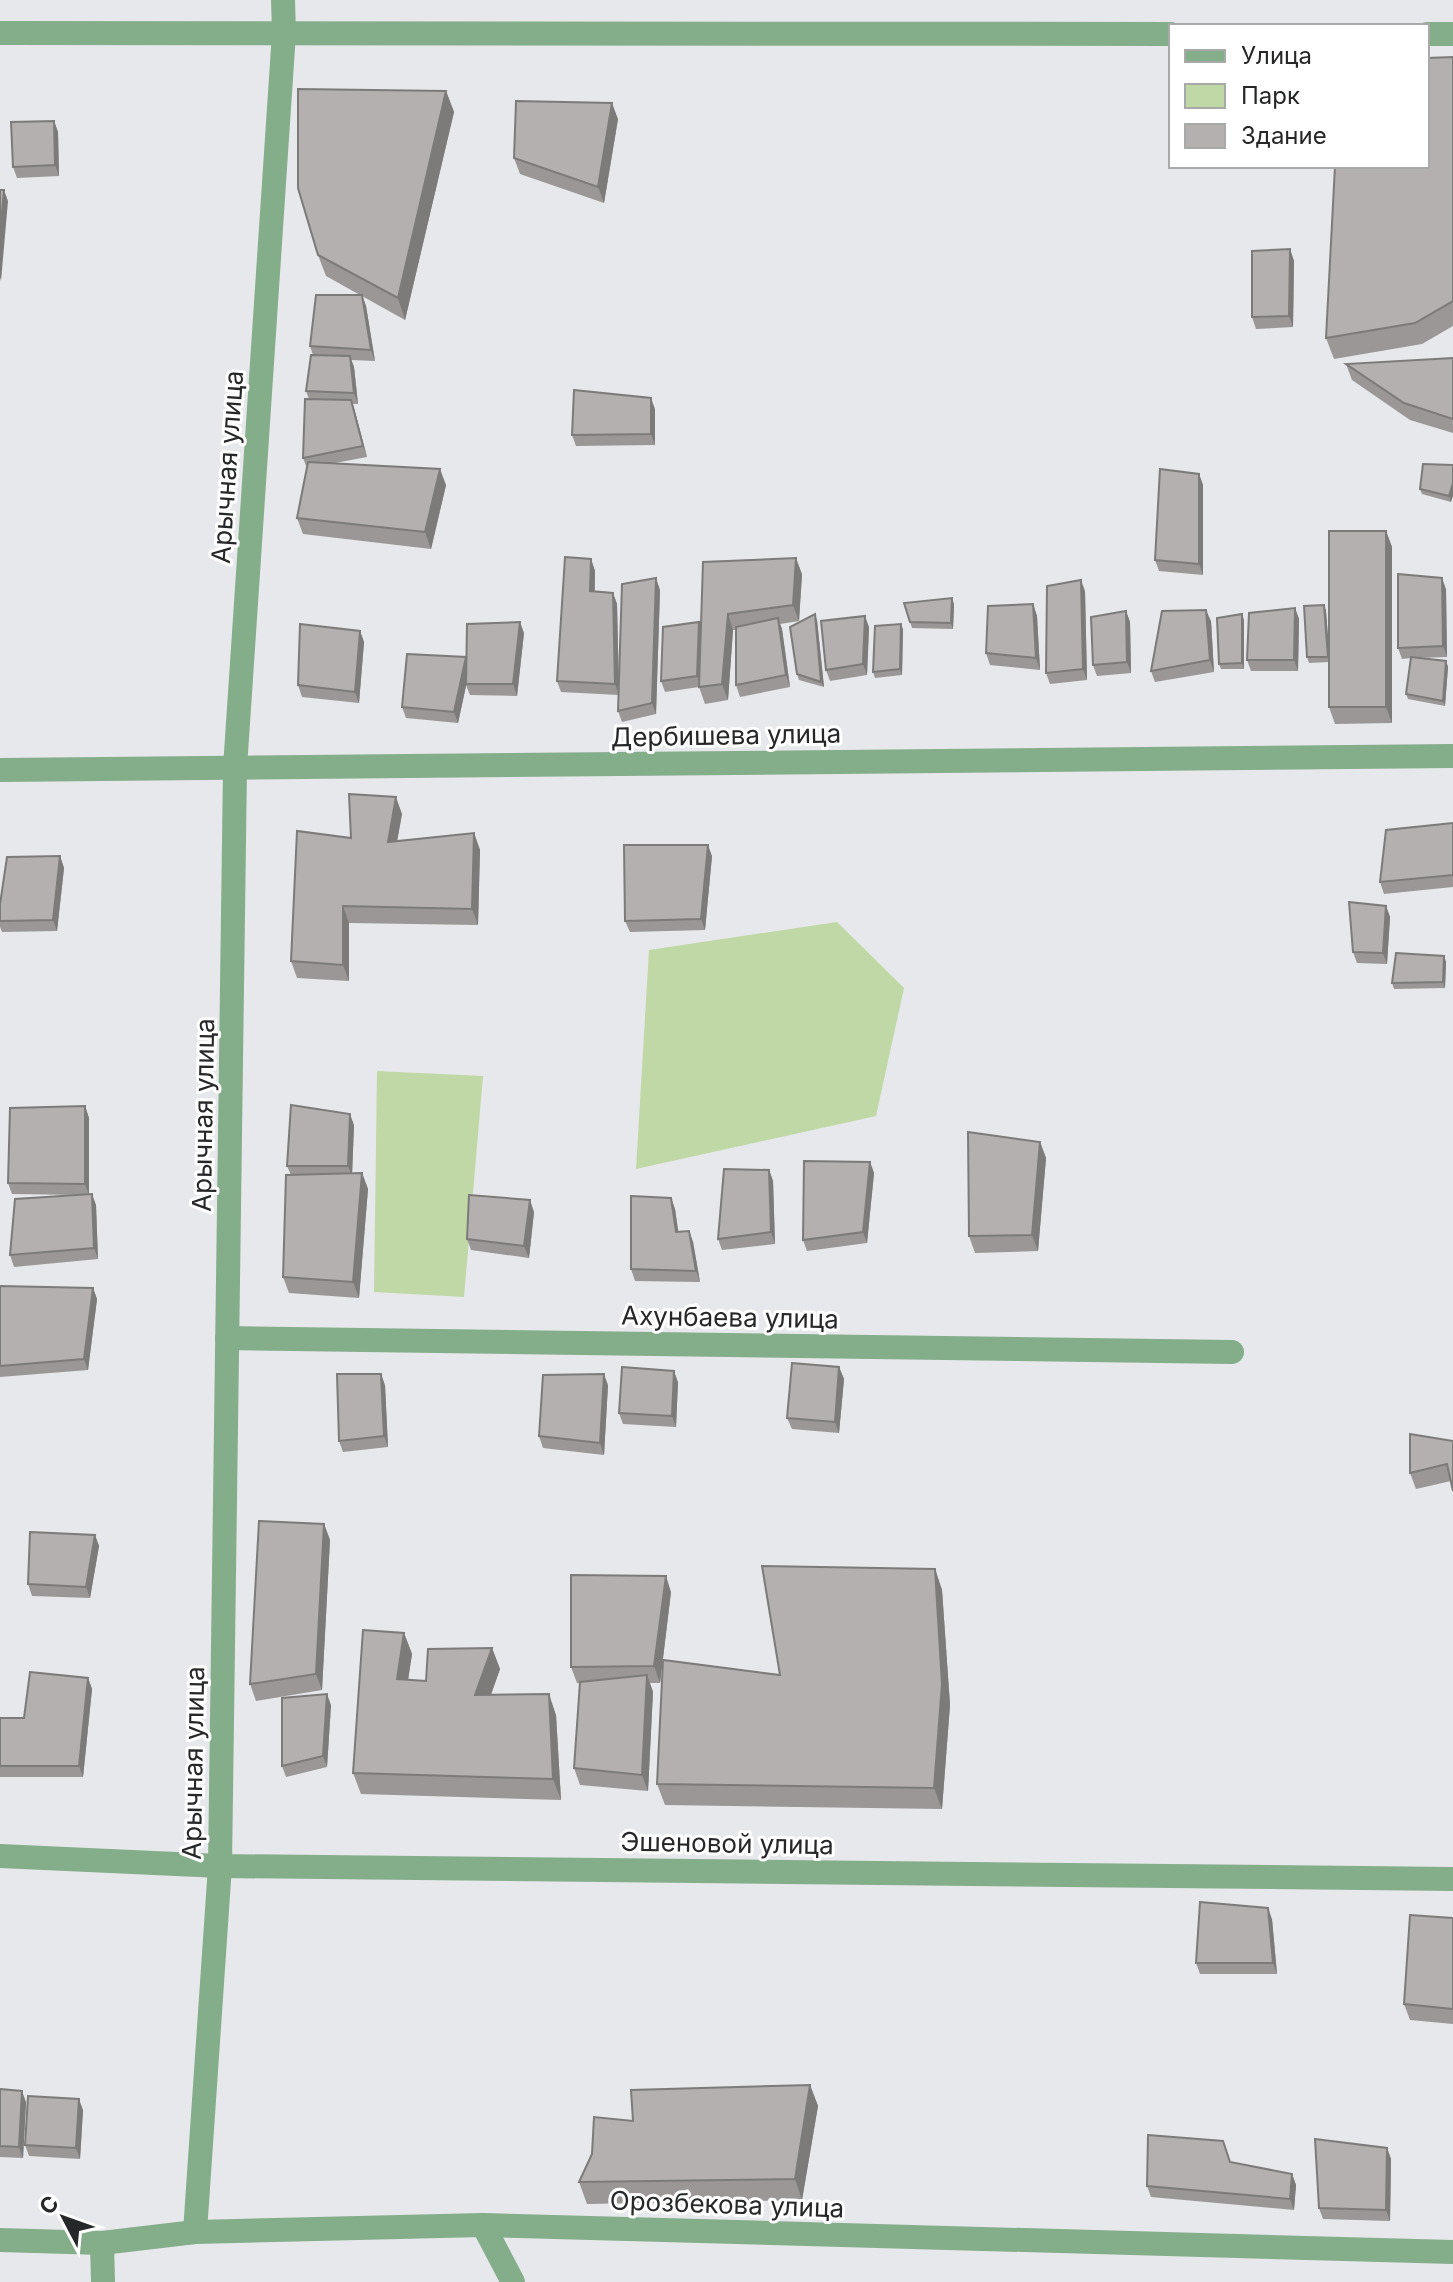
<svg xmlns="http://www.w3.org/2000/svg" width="1453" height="2282" font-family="Inter,sans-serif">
  <rect width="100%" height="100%" fill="#e7e8eb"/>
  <g fill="#c0d8a6">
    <polygon points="837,922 904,988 876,1116 636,1169 649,950"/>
    <polygon points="377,1071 483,1076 464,1297 374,1292"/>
  </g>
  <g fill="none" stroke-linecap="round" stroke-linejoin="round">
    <g stroke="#84ad8a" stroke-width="24">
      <polyline points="0,33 1171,34"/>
      <polyline points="1427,34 1453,34"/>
      <polyline points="0,770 1453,756"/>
      <polyline points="227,1338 1232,1352"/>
      <polyline points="0,1856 220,1866 1453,1879"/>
      <polyline points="483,2225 513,2282"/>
      <polyline points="195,2232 220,1866 235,768 284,33 283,0"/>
      <polyline points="0,2240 102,2243 195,2232 483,2225 1453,2252"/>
      <polyline points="102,2243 103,2282"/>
    </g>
  </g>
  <g fill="#9a9796">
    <polygon points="1453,57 1453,326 1422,344 1334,359 1326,338"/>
    <polygon points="446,91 454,112 405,320 362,296 366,306 375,361 351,360 354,367 358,404 353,404 367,457 335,463 446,485 431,549 303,534 297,518 307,468 303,458 309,399 306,391 313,355 310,346 360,295 326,276 318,255"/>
    <polygon points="618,119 604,203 520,174 514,158"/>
    <polygon points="54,121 58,132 59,176 17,178 13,167"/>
    <polygon points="1290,249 1294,261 1293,327 1256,329 1252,317"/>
    <polygon points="1453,358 1453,433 1410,420 1352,380 1346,364"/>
    <polygon points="655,409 655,445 576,446 572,435"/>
    <polygon points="1453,465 1451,502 1422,494 1420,489"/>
    <polygon points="1199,474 1203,485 1203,575 1159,571 1155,560"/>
    <polygon points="1386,531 1392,547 1392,723 1335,724 1329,707 1329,662 1309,663 1307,657 1324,605 1326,611 1329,654"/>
    <polygon points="591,559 595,571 595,592 613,593 617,604 619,692 660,590 656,714 622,722 618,711 619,695 561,692 557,681"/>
    <polygon points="802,574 799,621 780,624 782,629 790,687 740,697 736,685 736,630 733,630 728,700 705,704 699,687 665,692 661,681 700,627"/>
    <polygon points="1446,589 1447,657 1418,658 1446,661 1448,667 1445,706 1408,699 1406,694 1411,658 1402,659 1398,648"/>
    <polygon points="1085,591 1087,680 1050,684 1046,673"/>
    <polygon points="904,603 954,604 953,629 912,628"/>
    <polygon points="1033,604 1037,616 1040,670 990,665 986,653"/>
    <polygon points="1295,608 1299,619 1298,671 1251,671 1247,660"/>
    <polygon points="1126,611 1130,622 1131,673 1097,676 1093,665"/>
    <polygon points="817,620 824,687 799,680 797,674"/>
    <polygon points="1244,620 1244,669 1221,669 1219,664"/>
    <polygon points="1211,621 1214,672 1155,682 1151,671"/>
    <polygon points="869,627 867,675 830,681 826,670"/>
    <polygon points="903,629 902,675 875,678 873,672"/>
    <polygon points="360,631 364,642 359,703 302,697 298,685"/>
    <polygon points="524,633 517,696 470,695 466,685 458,723 406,718 402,707 466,657"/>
    <polygon points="402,814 397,841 474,833 480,850 478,925 349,923 349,981 297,978 291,961 351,838"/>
    <polygon points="1453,823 1453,887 1384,894 1380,882"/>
    <polygon points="60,856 64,868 57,931 2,932 0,927 0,904"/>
    <polygon points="712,856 705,930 630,932 625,921"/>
    <polygon points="1386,906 1390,917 1387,964 1357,963 1353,952"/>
    <polygon points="1444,956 1446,962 1445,988 1394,989 1392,983"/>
    <polygon points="85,1106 89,1118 89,1194 96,1205 98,1259 14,1267 10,1255 78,1195 12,1194 8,1183"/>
    <polygon points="354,1125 352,1173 362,1173 368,1189 359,1298 289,1293 283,1277 291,1175 287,1166"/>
    <polygon points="1040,1142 1046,1158 1038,1251 975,1253 969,1236"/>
    <polygon points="870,1162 874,1173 867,1243 807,1251 803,1240"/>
    <polygon points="769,1170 773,1181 775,1244 722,1250 718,1239"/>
    <polygon points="671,1198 675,1209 678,1231 689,1231 693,1242 700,1282 635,1281 631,1269"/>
    <polygon points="534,1212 529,1258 471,1250 467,1239"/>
    <polygon points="0,1286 93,1288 97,1299 88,1370 0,1377"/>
    <polygon points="839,1367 844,1379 839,1433 792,1429 787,1418"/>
    <polygon points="678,1382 676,1427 623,1424 619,1413"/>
    <polygon points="385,1385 388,1447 343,1452 339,1441"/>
    <polygon points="608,1385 604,1455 543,1448 539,1436"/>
    <polygon points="1453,1441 1451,1481 1416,1489 1410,1473"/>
    <polygon points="324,1524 330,1540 322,1690 256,1701 250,1684"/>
    <polygon points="95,1535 99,1546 90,1598 32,1596 28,1584"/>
    <polygon points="935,1569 942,1590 950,1705 942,1809 665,1805 657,1784 780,1675"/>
    <polygon points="671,1592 660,1683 650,1683 653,1692 648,1791 580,1785 574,1768 580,1683 577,1683 571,1667"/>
    <polygon points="404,1633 412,1654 408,1680 426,1681 492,1648 500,1669 491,1695 556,1715 561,1800 361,1794 353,1773"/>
    <polygon points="88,1678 92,1689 83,1777 0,1777 0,1718 24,1718"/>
    <polygon points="331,1705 327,1767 286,1777 282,1766"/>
    <polygon points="1453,1918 1453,2024 1410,2020 1404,2004"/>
    <polygon points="1272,1919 1277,1974 1200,1974 1196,1963"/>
    <polygon points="810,2085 818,2106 802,2200 587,2204 579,2182 633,2121"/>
    <polygon points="0,2089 26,2102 23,2158 0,2157"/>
    <polygon points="83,2110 80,2159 29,2156 25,2145"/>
    <polygon points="1387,2148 1391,2159 1390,2221 1323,2219 1319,2208"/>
    <polygon points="1230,2162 1292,2174 1296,2185 1294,2210 1151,2197 1147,2186"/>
  </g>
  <g fill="#7d7b7a">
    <polygon points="446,91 454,112 405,320 398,298"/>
    <polygon points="612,103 618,119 604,203 598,187"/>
    <polygon points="54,121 58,132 59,176 55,165"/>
    <polygon points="4,190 8,201 1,281 0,277 0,234"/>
    <polygon points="1290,249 1294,261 1293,327 1289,316"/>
    <polygon points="362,295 366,306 375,361 371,350"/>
    <polygon points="350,356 354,367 358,404 354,393"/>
    <polygon points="651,398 655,409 655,445 651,434"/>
    <polygon points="351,400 355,412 367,457 363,446"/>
    <polygon points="440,469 446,485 431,549 425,532"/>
    <polygon points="1199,474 1203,485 1203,575 1199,564"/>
    <polygon points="1453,483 1453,496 1451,502 1449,496"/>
    <polygon points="1386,531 1392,547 1392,723 1386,707"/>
    <polygon points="796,558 802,574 799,621 793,605"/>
    <polygon points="591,559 595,571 594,602 590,591"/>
    <polygon points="656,578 660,590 656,714 652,703"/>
    <polygon points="1442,578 1446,589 1447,657 1443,646"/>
    <polygon points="1081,580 1085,591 1087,680 1083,669"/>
    <polygon points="613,593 617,604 619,695 615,684"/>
    <polygon points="952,598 954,604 953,629 951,623"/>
    <polygon points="1033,604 1037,616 1040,670 1036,658"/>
    <polygon points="1324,605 1326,611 1330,662 1328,657"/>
    <polygon points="1295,608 1299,619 1298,671 1294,660"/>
    <polygon points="1206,610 1211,621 1214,672 1210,660"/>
    <polygon points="1126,611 1130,622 1131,673 1127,662"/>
    <polygon points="728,614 733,630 728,700 722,684"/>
    <polygon points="815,614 817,620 824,687 821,682"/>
    <polygon points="1242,614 1244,620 1244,669 1242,663"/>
    <polygon points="865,616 869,627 867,675 863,664"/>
    <polygon points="778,618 782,629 790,687 786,675"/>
    <polygon points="520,622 524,633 517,696 513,684"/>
    <polygon points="699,622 703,634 701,687 697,676"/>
    <polygon points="901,624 903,629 902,675 900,669"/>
    <polygon points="360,631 364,642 359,703 355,692"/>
    <polygon points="466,657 470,668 458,723 454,712"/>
    <polygon points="1446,661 1448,667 1445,706 1443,701"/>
    <polygon points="396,797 402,814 394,858 388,842"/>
    <polygon points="474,833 480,850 478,925 472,909"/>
    <polygon points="708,845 712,856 705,930 701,919"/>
    <polygon points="60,856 64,868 57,931 53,920"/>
    <polygon points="343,906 349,923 349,981 343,965"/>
    <polygon points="1386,906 1390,917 1387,964 1383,953"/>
    <polygon points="1444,956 1446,962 1445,988 1443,982"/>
    <polygon points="85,1106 89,1118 89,1195 85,1184"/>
    <polygon points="350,1114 354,1125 352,1177 348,1166"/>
    <polygon points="1040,1142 1046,1158 1038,1251 1032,1235"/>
    <polygon points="870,1162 874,1173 867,1243 863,1232"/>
    <polygon points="769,1170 773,1181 775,1244 771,1232"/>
    <polygon points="362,1173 368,1189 359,1298 353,1282"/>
    <polygon points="92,1194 96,1205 98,1259 94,1248"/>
    <polygon points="671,1198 675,1209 680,1243 676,1232"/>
    <polygon points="530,1200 534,1212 529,1258 524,1246"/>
    <polygon points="689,1231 693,1242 700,1282 696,1271"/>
    <polygon points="93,1288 97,1299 88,1370 84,1359"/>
    <polygon points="839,1367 844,1379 839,1433 835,1422"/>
    <polygon points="674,1371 678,1382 676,1427 672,1416"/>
    <polygon points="381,1374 385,1385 388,1447 384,1436"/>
    <polygon points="604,1374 608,1385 604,1455 600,1443"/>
    <polygon points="324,1524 330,1540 322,1690 316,1674"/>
    <polygon points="95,1535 99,1546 90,1598 86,1587"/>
    <polygon points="935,1569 942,1590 950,1705 942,1809 934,1788"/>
    <polygon points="666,1576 671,1592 660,1683 654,1666"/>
    <polygon points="404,1633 412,1654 405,1700 397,1679"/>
    <polygon points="492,1648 500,1669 483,1716 475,1695"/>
    <polygon points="647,1675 653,1692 648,1791 642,1775"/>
    <polygon points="88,1678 92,1689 83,1777 79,1766"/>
    <polygon points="327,1694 331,1705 327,1767 323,1756"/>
    <polygon points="549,1694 556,1715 561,1800 553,1779"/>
    <polygon points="1268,1908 1272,1919 1277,1974 1273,1963"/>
    <polygon points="810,2085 818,2106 802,2200 795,2179"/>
    <polygon points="22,2091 26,2102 23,2158 19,2147"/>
    <polygon points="79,2099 83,2110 80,2159 76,2148"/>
    <polygon points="1387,2148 1391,2159 1390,2221 1386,2210"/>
    <polygon points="1292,2174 1296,2185 1294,2210 1290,2199"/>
  </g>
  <g fill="#b3b0af" stroke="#7d7b7a" stroke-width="2">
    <polygon points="1453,57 1453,301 1415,323 1326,338 1335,166 1427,166 1427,58"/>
    <polygon points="298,89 446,91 398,298 318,255 298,188"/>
    <polygon points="516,101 612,103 598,187 514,158"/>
    <polygon points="54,121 55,165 13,167 11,122"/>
    <polygon points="0,190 4,190 0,234"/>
    <polygon points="1290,249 1289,316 1252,317 1252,251"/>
    <polygon points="316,295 362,295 371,350 310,346"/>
    <polygon points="311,355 350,356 354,393 306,391"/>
    <polygon points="1453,358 1453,419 1404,403 1346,364"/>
    <polygon points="574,390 651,398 651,434 572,435"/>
    <polygon points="305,399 351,400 363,446 303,458"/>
    <polygon points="308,462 440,469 425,532 297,518"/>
    <polygon points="1423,464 1453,465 1453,483 1449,496 1420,489"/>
    <polygon points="1160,469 1199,474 1199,564 1155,560"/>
    <rect x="1329" y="531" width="57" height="176"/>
    <polygon points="565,557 591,559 590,591 613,593 615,684 557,681"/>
    <polygon points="796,558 793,605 728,614 722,684 699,687 703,562"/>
    <polygon points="1398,574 1442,578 1443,646 1398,648"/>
    <polygon points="656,578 652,703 618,711 622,584"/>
    <polygon points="1081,580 1083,669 1046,673 1047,586"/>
    <polygon points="952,598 951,623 910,622 904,603"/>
    <polygon points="1033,604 1036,658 986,653 988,606"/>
    <polygon points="1324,605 1328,657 1307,657 1304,606"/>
    <polygon points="1295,608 1294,660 1247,660 1249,613"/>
    <polygon points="1206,610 1210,660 1151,671 1162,611"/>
    <polygon points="1126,611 1127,662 1093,665 1091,617"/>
    <polygon points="815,614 821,682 797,674 790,627"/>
    <polygon points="1242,614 1242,663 1219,664 1217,618"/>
    <polygon points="865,616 863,664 826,670 821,621"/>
    <polygon points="778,618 786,675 736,685 736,627"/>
    <polygon points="520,622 513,684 466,684 467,624"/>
    <polygon points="699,622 697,676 661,681 663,627"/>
    <polygon points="300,624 360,631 355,692 298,685"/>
    <polygon points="901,624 900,669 873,672 875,626"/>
    <polygon points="407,654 466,657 454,712 402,707"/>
    <polygon points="1411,657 1446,661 1443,701 1406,694"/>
    <polygon points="349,794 396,797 388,842 474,833 472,909 343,906 343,965 291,961 297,831 351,838"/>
    <polygon points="1453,823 1453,875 1380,882 1386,830"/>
    <polygon points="624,845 708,845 701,919 625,921"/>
    <polygon points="60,856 53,920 0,921 0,904 7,857"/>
    <polygon points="1349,902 1386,906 1383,953 1353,952"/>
    <polygon points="1396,953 1444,956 1443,982 1392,983"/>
    <polygon points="291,1105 350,1114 348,1166 287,1166"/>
    <polygon points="85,1106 85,1184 8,1183 10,1108"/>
    <polygon points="968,1132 1040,1142 1032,1235 969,1236"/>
    <polygon points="804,1161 870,1162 863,1232 803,1240"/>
    <polygon points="724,1169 769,1170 771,1232 718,1239"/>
    <polygon points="362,1173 353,1282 283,1277 286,1175"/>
    <polygon points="92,1194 94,1248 10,1255 15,1199"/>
    <polygon points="469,1195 530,1200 524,1246 467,1239"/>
    <polygon points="631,1196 671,1198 676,1232 689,1231 696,1271 631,1269"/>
    <polygon points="0,1286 93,1288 84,1359 0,1366"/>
    <polygon points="792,1363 839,1367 835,1422 787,1418"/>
    <polygon points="622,1367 674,1371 672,1416 619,1413"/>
    <polygon points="337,1374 381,1374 384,1436 339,1441"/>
    <polygon points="604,1374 600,1443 539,1436 543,1375"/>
    <polygon points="1410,1434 1453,1441 1453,1491 1447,1464 1410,1473"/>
    <polygon points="259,1521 324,1524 316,1674 250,1684"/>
    <polygon points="30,1532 95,1535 86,1587 28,1584"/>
    <polygon points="762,1566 935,1569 942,1684 934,1788 657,1784 663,1660 780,1675"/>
    <polygon points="571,1575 666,1576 654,1666 571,1667"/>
    <polygon points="363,1630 404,1633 397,1679 426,1681 428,1649 492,1648 475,1695 549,1694 553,1779 353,1773"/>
    <polygon points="30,1672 88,1678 79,1766 0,1766 0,1718 24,1718"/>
    <polygon points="647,1675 642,1775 574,1768 580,1682"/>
    <polygon points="327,1694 323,1756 282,1766 282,1698"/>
    <polygon points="1200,1902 1268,1908 1273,1963 1196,1963"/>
    <polygon points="1410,1915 1453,1918 1453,2009 1404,2004"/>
    <polygon points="810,2085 795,2179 579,2182 592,2154 594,2117 633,2121 631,2090"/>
    <polygon points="0,2089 22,2091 19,2147 0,2146"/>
    <polygon points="28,2096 79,2099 76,2148 25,2145"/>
    <polygon points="1148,2135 1223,2141 1230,2162 1292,2174 1290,2199 1147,2186"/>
    <polygon points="1315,2139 1387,2148 1386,2210 1319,2208"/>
  </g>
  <g text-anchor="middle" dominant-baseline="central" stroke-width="6" stroke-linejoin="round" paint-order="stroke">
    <g font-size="26" fill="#262728" stroke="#fff">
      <text transform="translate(227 467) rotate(-86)">Арычная улица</text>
      <text transform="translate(726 735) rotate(-1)">Дербишева улица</text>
      <text transform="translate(203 1115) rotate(-89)">Арычная улица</text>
      <text transform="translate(730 1317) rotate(1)">Ахунбаева улица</text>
      <text transform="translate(193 1763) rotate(-89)">Арычная улица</text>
      <text transform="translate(727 1843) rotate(1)">Эшеновой улица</text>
      <text transform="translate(727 2204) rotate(2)">Орозбекова улица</text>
    </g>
  </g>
  <rect x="1169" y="24" width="260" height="144" fill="#ffffff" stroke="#a8a9a9" stroke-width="2"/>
  <rect x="1185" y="50" width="40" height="12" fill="#84ad8a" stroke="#a8a9a9" stroke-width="2"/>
  <text x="1241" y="64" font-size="24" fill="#262728">Улица</text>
  <rect x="1185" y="84" width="40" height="24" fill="#c0d8a6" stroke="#a8a9a9" stroke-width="2"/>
  <text x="1241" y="104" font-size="24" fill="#262728">Парк</text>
  <rect x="1185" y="124" width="40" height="24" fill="#b3b0af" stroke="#a8a9a9" stroke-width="2"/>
  <text x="1241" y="144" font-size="24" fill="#262728">Здание</text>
  <g transform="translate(64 2218) rotate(311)" stroke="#ffffff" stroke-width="6" paint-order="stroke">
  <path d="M0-6L14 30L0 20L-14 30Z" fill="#262728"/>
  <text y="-12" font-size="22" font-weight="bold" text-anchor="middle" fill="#262728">С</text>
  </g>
</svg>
